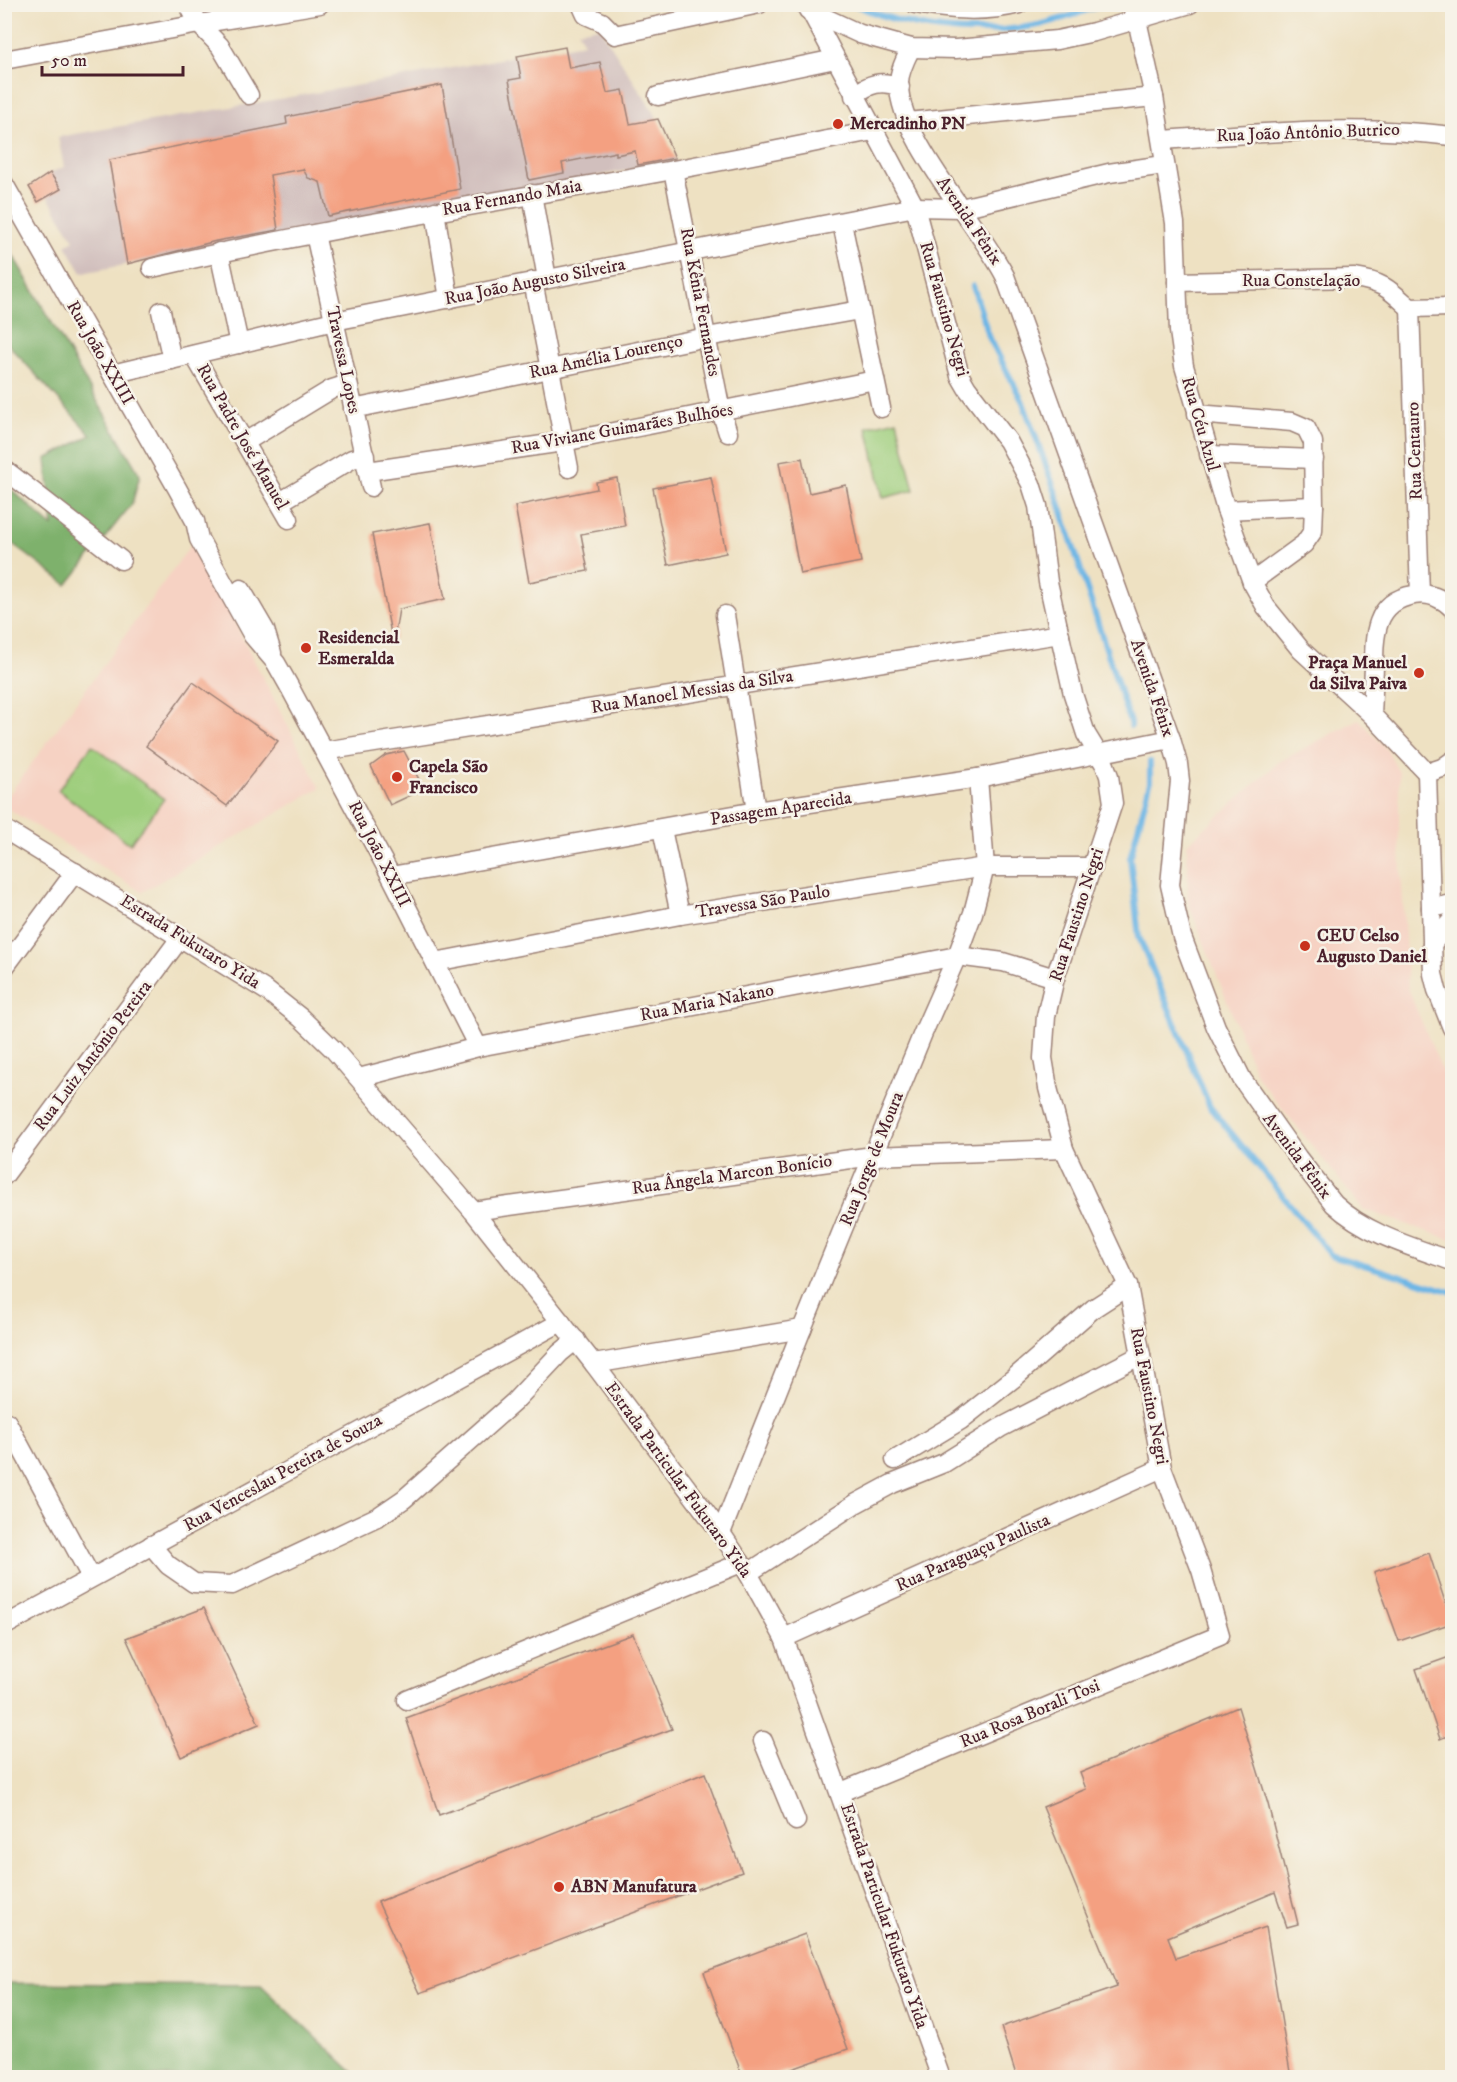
<svg xmlns="http://www.w3.org/2000/svg" width="1457" height="2082" font-family="'IM FELL DW Pica',serif">
  <rect width="100%" height="100%" fill="#f7f3e8"/>
  <filter id="ink" filterUnits="userSpaceOnUse"><feTurbulence type="fractalNoise" baseFrequency=".0167" numOctaves="2"/><feDisplacementMap in="SourceGraphic" scale="12" xChannelSelector="R" yChannelSelector="G"/><feConvolveMatrix kernelMatrix="1 2 1 2 8 2 1 2 1" color-interpolation-filters="sRGB"/></filter>
  <filter id="wash" filterUnits="userSpaceOnUse"><feTurbulence type="fractalNoise" baseFrequency=".008" numOctaves="4" result="noise"/><feDisplacementMap in="SourceGraphic" scale="24" xChannelSelector="R" yChannelSelector="G"/><feGaussianBlur stdDeviation="1.35" result="paint"/><feColorMatrix in="noise" values="0 0 0 0 0 0 0 0 0 0 0 0 0 0 0 0 0 1.4 0 .05"/><feComposite in="paint" operator="in"/></filter>
  <g filter="url(#wash)">
    <rect width="100%" height="100%" fill="#eee1c2"/>
    <g fill="#f6d2c3">
      <polygon points="193,542 320,788 142,892 5,807 5,800"/>
      <polygon points="1359,719 1388,751 1399,773 1399,834 1408,989 1452,1094 1452,1240 1363,1209 1257,1077 1188,902 1187,844 1279,762"/>
    </g>
    <polygon fill="#d1bfbd" points="599,27 656,116 676,161 82,273 66,245 74,240 48,197 38,202 29,187 50,173 64,167 58,137 395,79 584,43 578,31"/>
    <g fill="#9ece7d" stroke="#747654" stroke-width="1.5">
      <polygon points="897,420 914,490 883,498 867,427"/>
      <polygon points="92,745 164,799 130,844 58,790"/>
    </g>
    <g fill="#7eb16c" stroke="#64684c" stroke-width="1.5">
      <polygon points="4,240 140,475 132,504 67,585 5,538 5,484 53,527 46,459 91,435 5,341"/>
      <polygon points="5,1983 261,1985 358,2077 8,2077 4,2072"/>
    </g>
    <g fill="none" stroke-linecap="round" stroke-linejoin="round">
      <g stroke="#6db6e5" stroke-width="6">
        <path d="M853,4C910,30 971,37 1033,26C1056,22 1080,12 1103,5"/>
        <polyline points="973,286 989,337 1023,402 1057,496 1131,726"/>
        <polyline points="1150,762 1150,783 1130,858 1139,937 1210,1107 1331,1255 1452,1292"/>
      </g>
    </g>
    <g id="blocks">
      <g fill="#f4a081">
        <polygon points="565,47 569,68 600,62 607,93 623,90 630,124 658,119 675,158 638,165 635,151 616,155 616,152 562,163 564,173 529,180 509,80 521,78 517,56"/>
        <polygon points="442,85 460,189 328,216 320,182 308,178 303,169 270,175 278,230 216,241 127,264 109,160 287,124 286,117"/>
        <polygon points="50,173 61,189 38,202 29,187"/>
        <polygon points="802,458 809,493 846,485 861,562 800,574 779,462"/>
        <polygon points="711,477 726,553 668,565 653,488"/>
        <polygon points="617,478 625,526 581,534 588,571 529,582 515,506 597,489 596,482"/>
        <polygon points="430,523 445,599 399,609 394,639 392,639 372,534"/>
        <polygon points="193,682 278,741 227,806 146,746"/>
        <polygon points="404,751 424,789 390,805 371,766 386,755"/>
        <polygon points="1429,1553 1452,1623 1399,1641 1374,1572"/>
        <polygon points="204,1608 259,1724 181,1757 126,1638"/>
        <polygon points="633,1634 672,1729 439,1815 406,1718"/>
        <polygon points="1452,1656 1452,1734 1440,1739 1416,1669"/>
        <polygon points="1238,1707 1268,1804 1298,1924 1287,1927 1275,1892 1168,1937 1176,1958 1266,1927 1291,2078 1017,2078 1001,2027 1117,1987 1043,1807 1086,1789 1080,1773"/>
        <polygon points="705,1773 742,1872 420,1993 378,1902"/>
        <polygon points="805,1934 848,2049 767,2078 743,2078 704,1972"/>
      </g>
    </g>
  </g>
  <g filter="url(#ink)">
    <use href="#blocks" fill-opacity="0" stroke="#9c8076" stroke-width="1.5"/>
    <g fill="none" stroke-linecap="round" stroke-linejoin="round">
      <defs>
        <g id="minor">
          <polyline points="188,4 199,24 220,46 249,95"/>
          <polyline points="581,4 586,15 602,22 615,35 759,4"/>
          <path d="M915,4C950,10 984,13 1019,4"/>
          <polyline points="1131,4 1137,20 1154,97 1175,223 1179,331 1184,366 1226,510 1252,582 1266,607 1301,650 1372,715 1427,773"/>
          <polyline points="808,10 860,34 911,48 956,49 1057,40 1094,32 1190,4"/>
          <polyline points="811,12 915,207 960,376 967,388 1008,441 1031,484 1038,506 1048,582 1073,694 1086,734 1105,765 1109,776 1113,803 1055,978 1046,1016 1043,1058 1048,1088 1064,1149 1128,1286 1162,1468 1201,1570 1220,1635 841,1792"/>
          <path d="M911,48C906,58 899,71 899,83C897,137 980,226 1005,276L1171,739L1178,764L1180,781L1170,885L1182,937L1216,1027L1242,1079L1298,1158L1334,1204C1366,1234 1412,1247 1452,1261"/>
          <polyline points="4,60 199,24 320,4"/>
          <polyline points="658,96 835,59"/>
          <path d="M854,96C869,83 881,80 900,87"/>
          <polyline points="908,122 1154,97"/>
          <path d="M1163,140C1259,133 1356,124 1452,136"/>
          <polyline points="673,170 721,411 728,433"/>
          <polyline points="4,184 177,488 195,521 199,539 253,636 276,663 289,686 391,876 478,1047"/>
          <polyline points="532,194 547,279"/>
          <polyline points="435,211 449,299"/>
          <polyline points="842,223 881,408"/>
          <polyline points="315,234 371,487"/>
          <polyline points="219,252 239,344"/>
          <path d="M152,268C324,228 499,202 673,170C740,158 806,144 873,131"/>
          <polyline points="533,281 569,468"/>
          <path d="M1177,282L1354,278C1383,282 1389,289 1410,308L1452,307"/>
          <polyline points="1410,308 1420,594"/>
          <polyline points="161,311 172,360"/>
          <polyline points="194,355 289,519"/>
          <polyline points="112,374 334,321 915,207 961,208 1109,173 1164,165"/>
          <polyline points="353,409 707,337 860,310"/>
          <polyline points="1197,414 1292,422 1306,428 1313,442 1314,506 1313,531 1304,544 1252,582"/>
          <polyline points="245,442 332,389 348,384"/>
          <polyline points="1209,455 1314,459"/>
          <polyline points="4,469 121,560"/>
          <polyline points="368,471 563,442 875,380"/>
          <polyline points="280,502 352,459 365,456"/>
          <polyline points="1226,510 1314,506"/>
          <polyline points="241,589 265,630 272,653"/>
          <polyline points="725,615 756,811"/>
          <path d="M1372,715C1373,700 1373,684 1374,668C1374,637 1374,601 1414,595C1428,592 1442,598 1452,608"/>
          <polyline points="324,751 1060,634"/>
          <polyline points="1427,773 1433,974 1437,990 1452,1028"/>
          <polyline points="1427,773 1442,768 1452,761"/>
          <polyline points="4,829 267,991 301,1018 334,1050 473,1211 594,1364 721,1533 748,1573 784,1638 941,2078"/>
          <polyline points="662,829 680,915"/>
          <polyline points="391,876 756,811 978,778 1171,739"/>
          <polyline points="1431,908 1452,904"/>
          <polyline points="1432,944 1452,920"/>
          <polyline points="435,962 680,915 985,867 1093,867"/>
          <polyline points="4,968 75,872"/>
          <polyline points="359,1078 478,1047 957,956 1003,962 1055,978"/>
          <polyline points="4,1176 181,937"/>
          <polyline points="473,1211 873,1156 1064,1149"/>
          <polyline points="594,1364 802,1329"/>
          <polyline points="7,1422 91,1577"/>
          <polyline points="895,1460 961,1420 1014,1378 1094,1308 1128,1286"/>
          <polyline points="721,1533 802,1329 923,1033 957,956 973,913 985,867 978,778"/>
          <polyline points="151,1545 168,1565 194,1583 232,1585 379,1516 404,1499 514,1402 560,1353 576,1340"/>
          <polyline points="748,1573 855,1504 892,1484 944,1463 1000,1428 1141,1355"/>
          <polyline points="4,1626 561,1322"/>
          <polyline points="784,1638 1162,1468"/>
          <polyline points="407,1700 741,1563"/>
          <polyline points="763,1741 796,1821"/>
        </g>
      </defs>
      <use href="#minor" stroke="#9c8076" stroke-width="21"/>
      <use href="#minor" stroke="#fff" stroke-width="18"/>
    </g>
  </g>
  <g fill="#c8321e" stroke="#f7f3e8" stroke-width="2">
    <circle cx="838" cy="124" r="6"/>
    <circle cx="306" cy="648" r="6"/>
    <circle cx="1419" cy="673" r="6"/>
    <circle cx="397" cy="777" r="6"/>
    <circle cx="1305" cy="946" r="6"/>
    <circle cx="559" cy="1887" r="6"/>
  </g>
  <g text-anchor="middle" dominant-baseline="central" stroke-width="5" stroke-linejoin="round" paint-order="stroke">
    <g font-size="18" font-weight="bold" fill="#4a1f2b" stroke="#f7f3e8" text-anchor="start">
      <text x="850" y="124">Mercadinho PN</text>
      <text x="318" y="638">Residencial<tspan x="318" dy="21">Esmeralda</tspan></text>
      <text x="1407" y="663" text-anchor="end">Praça Manuel<tspan x="1407" dy="21">da Silva Paiva</tspan></text>
      <text x="409" y="767">Capela São<tspan x="409" dy="21">Francisco</tspan></text>
      <text x="1317" y="936">CEU Celso<tspan x="1317" dy="21">Augusto Daniel</tspan></text>
      <text x="571" y="1887">ABN Manufatura</text>
    </g>
    <g font-size="18" fill="#4a1f2b" stroke="#f7f3e8">
      <text transform="translate(1308 133) rotate(-2)">Rua João Antônio Butrico</text>
      <text transform="translate(512 198) rotate(-10)">Rua Fernando Maia</text>
      <text transform="translate(969 221) rotate(56)">Avenida Fênix</text>
      <text x="1301" y="281">Rua Constelação</text>
      <text transform="translate(535 282) rotate(-11)">Rua João Augusto Silveira</text>
      <text transform="translate(700 302) rotate(79)">Rua Kênia Fernandes</text>
      <text transform="translate(944 309) rotate(74)">Rua Faustino Negri</text>
      <text transform="translate(100 353) rotate(60)">Rua João XXIII</text>
      <text transform="translate(606 357) rotate(-12)">Rua Amélia Lourenço</text>
      <text transform="translate(343 360) rotate(78)">Travessa Lopes</text>
      <text transform="translate(1200 424) rotate(74)">Rua Céu Azul</text>
      <text transform="translate(622 429) rotate(-10)">Rua Viviane Guimarães Bulhões</text>
      <text transform="translate(242 437) rotate(60)">Rua Padre José Manuel</text>
      <text transform="translate(1415 451) rotate(-92)">Rua Centauro</text>
      <text transform="translate(1152 688) rotate(71)">Avenida Fênix</text>
      <text transform="translate(692 692) rotate(-9)">Rua Manoel Messias da Silva</text>
      <text transform="translate(781 809) rotate(-9)">Passagem Aparecida</text>
      <text transform="translate(379 854) rotate(63)">Rua João XXIII</text>
      <text transform="translate(763 902) rotate(-9)">Travessa São Paulo</text>
      <text transform="translate(1077 915) rotate(-72)">Rua Faustino Negri</text>
      <text transform="translate(190 942) rotate(32)">Estrada Fukutaro Yida</text>
      <text transform="translate(707 1003) rotate(-11)">Rua Maria Nakano</text>
      <text transform="translate(93 1056) rotate(-53)">Rua Luiz Antônio Pereira</text>
      <text transform="translate(1297 1156) rotate(53)">Avenida Fênix</text>
      <text transform="translate(872 1159) rotate(-68)">Rua Jorge de Moura</text>
      <text transform="translate(732 1175) rotate(-8)">Rua Ângela Marcon Bonício</text>
      <text transform="translate(1149 1396) rotate(79)">Rua Faustino Negri</text>
      <text transform="translate(283 1473) rotate(-29)">Rua Venceslau Pereira de Souza</text>
      <text transform="translate(678 1480) rotate(54)">Estrada Particular Fukutaro Yida</text>
      <text transform="translate(973 1553) rotate(-24)">Rua Paraguaçu Paulista</text>
      <text transform="translate(1030 1714) rotate(-23)">Rua Rosa Borali Tosi</text>
      <text transform="translate(884 1916) rotate(71)">Estrada Particular Fukutaro Yida</text>
    </g>
  </g>
  <rect width="1457" height="2082" fill="none" stroke="#f7f3e8" stroke-width="24"/>
  <path d="M42 66v9h141v-9" fill="none" stroke="#4a1f2b" stroke-width="3"/>
  <text x="51" y="66" font-size="18" fill="#4a1f2b" stroke="#f7f3e8" stroke-width="4.5" paint-order="stroke">50 m</text>
</svg>
